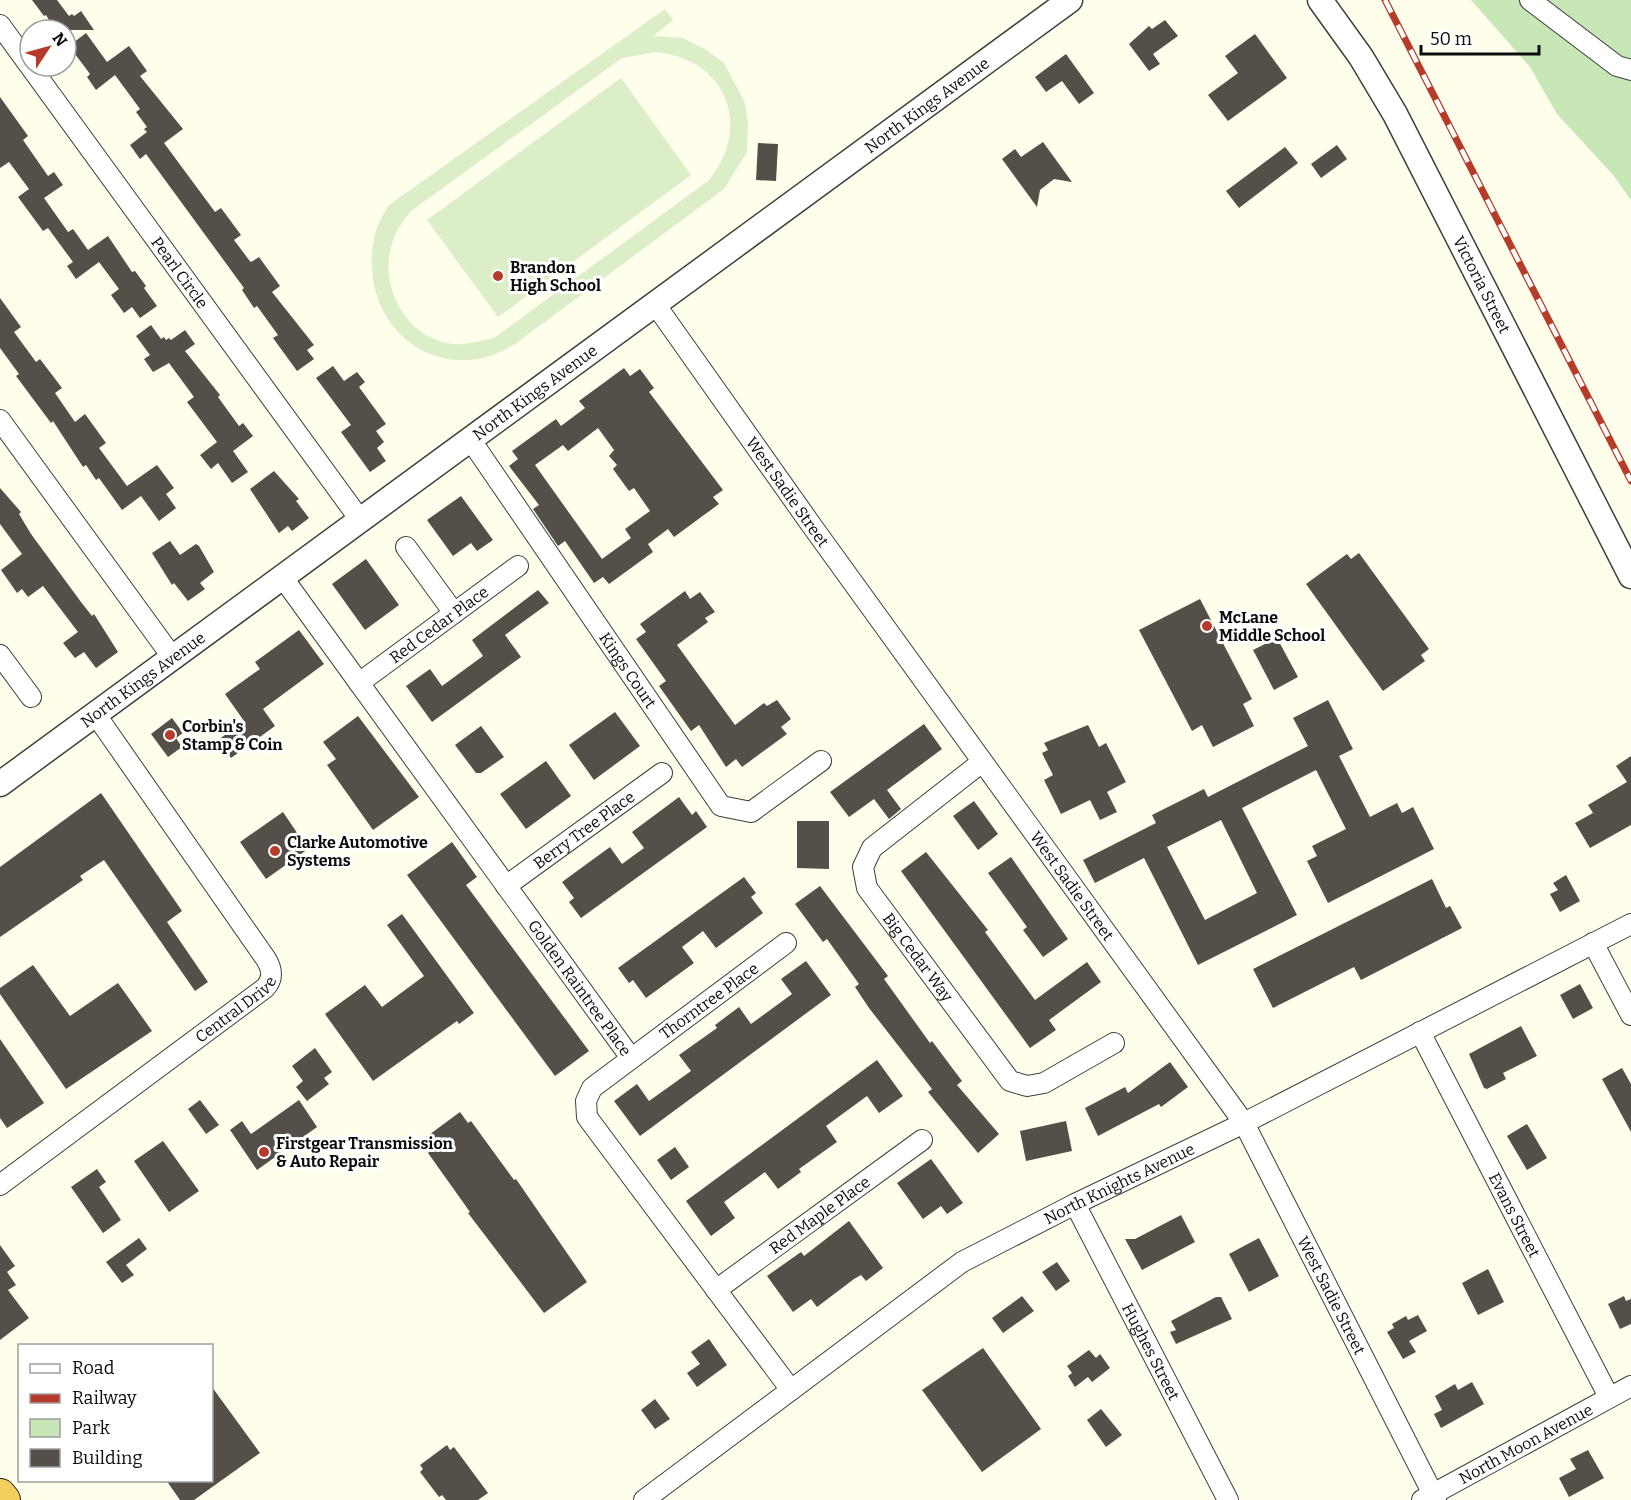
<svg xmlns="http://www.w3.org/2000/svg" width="1631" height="1500" font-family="Bitter,serif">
  <rect width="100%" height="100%" fill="#fefeeb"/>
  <polygon fill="#c7e7b7" points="1471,0 1631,0 1631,200 1614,176 1557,114 1530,67"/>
  <g fill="#dbeec8" fill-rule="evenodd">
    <path d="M665,9L673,20L653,36L683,38L705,49L724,63L745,103L748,122L747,152L724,189L515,344C502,351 491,357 477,359C421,368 375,324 372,270C370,247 375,225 389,205ZM656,52C727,59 753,127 708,181L494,338C480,341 467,345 453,344C407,339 380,289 391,247C394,233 402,222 411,211L622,58Z"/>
    <polygon points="621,78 691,175 498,317 427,220"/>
  </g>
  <g fill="#544f49" fill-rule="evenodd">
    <polygon points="32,0 57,0 69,16 72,14 74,16 81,11 94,30 55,30 46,15 44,16"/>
    <polygon points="1165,20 1178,36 1153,54 1160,64 1149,71 1129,44 1149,26 1152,29"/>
    <polygon points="86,33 107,62 129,46 147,71 140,76 183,129 164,143 215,212 221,208 241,235 234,240 249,260 251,262 259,257 280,286 272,292 314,345 307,350 314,359 297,371 273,338 278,335 257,306 254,308 242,290 244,288 146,154 140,159 130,145 147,132 144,129 147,127 136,112 140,109 115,75 96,90 87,77 90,74 69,46"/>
    <polygon points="1255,34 1287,78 1228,121 1208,95 1238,73 1225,56"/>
    <polygon points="1066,54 1094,93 1079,104 1062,81 1046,92 1035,77"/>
    <polygon points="0,97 28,136 23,140 48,176 54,172 63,185 44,198 68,232 73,229 88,250 108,236 132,272 135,271 146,286 144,288 157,306 140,318 132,307 124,313 111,295 119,289 99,262 76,279 67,266 73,262 48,228 43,231 18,197 29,189 9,162 0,168"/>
    <polygon points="1043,142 1072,182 1054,179 1040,190 1037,207 1002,159 1015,149 1021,157"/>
    <polygon points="758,143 778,144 776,181 756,180"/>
    <polygon points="1337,145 1347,159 1321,178 1311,164"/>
    <polygon points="1285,147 1298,163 1239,208 1226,191"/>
    <polygon points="0,298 21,327 14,332 36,362 40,359 62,388 55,393 75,422 85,414 106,443 99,448 127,486 157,465 174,488 166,494 176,508 159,521 141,496 122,510 99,478 96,480 86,465 83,467 53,421 51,423 16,376 19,374 0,348"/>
    <polygon points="151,325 161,339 164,337 166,340 169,338 171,340 185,330 195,344 185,351 220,395 218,397 239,426 243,423 253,436 233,451 248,472 232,483 218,463 211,469 200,455 217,442 187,402 194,397 169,363 153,372 144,359 150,355 136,336"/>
    <polygon points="333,366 344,381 357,372 365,382 359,387 386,424 376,431 384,442 377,448 386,461 370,472 341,432 351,425 316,378"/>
    <path d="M624,368L630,376L640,369L654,388L649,392L723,490L713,497L719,504L674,537L668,529L648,544L653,552L609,584L603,577L594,583L565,541L558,546L533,509L539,505L509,466L518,459L512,451L556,419L561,426L585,408L579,401ZM598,428L614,450L609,456L617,465L613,469L629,491L634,488L650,511L625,529L631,538L602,559L535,465L563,445L568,451Z"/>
    <polygon points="274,471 299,499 296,501 309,518 292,531 288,526 279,533 250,489"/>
    <polygon points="0,488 21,512 19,514 31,534 81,602 92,616 94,614 118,652 96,668 84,652 75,658 63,643 78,632 43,586 28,597 22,589 17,593 1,570 22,554 0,524"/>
    <polygon points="461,496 493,540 477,551 471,543 453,556 427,520"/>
    <polygon points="170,541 180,555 196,544 199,546 214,572 200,583 205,589 188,601 174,583 172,585 152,553"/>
    <polygon points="1359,553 1429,649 1421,655 1425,661 1383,691 1306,584 1347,554 1351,559"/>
    <polygon points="366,559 399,605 365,630 332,584"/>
    <polygon points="538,590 549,603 505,635 521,657 432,722 406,686 430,669 442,686 483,656 472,640"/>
    <polygon points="685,591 690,599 700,592 715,612 705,618 708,622 677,645 735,725 764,703 767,706 777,700 791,719 781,727 787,734 742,767 736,759 726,767 699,725 691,731 659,686 666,681 636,639 646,632 640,624"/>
    <polygon points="1200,599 1252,699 1243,704 1254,726 1213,747 1202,725 1192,731 1139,630"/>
    <polygon points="299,630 324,664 263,709 275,726 231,758 218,740 244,721 225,694 260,669 255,662"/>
    <polygon points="1277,638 1298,677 1274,690 1253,650"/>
    <path d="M1328,700L1353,749L1339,756L1370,817L1397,803L1402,813L1413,807L1434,849L1328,903L1307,861L1317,856L1312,846L1346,829L1316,770L1242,808L1297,915L1198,965L1144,858L1095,883L1083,860L1156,823L1152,815L1204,789L1208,797L1308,746L1293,718ZM1221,820L1257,893L1205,920L1167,847Z"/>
    <polygon points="615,712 640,746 594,780 569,745"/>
    <polygon points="358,716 419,797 373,830 327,765 336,759 323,742"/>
    <polygon points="172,718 183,733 176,738 182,747 168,757 151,734"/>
    <polygon points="924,724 942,749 887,790 901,809 889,819 874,799 849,817 830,792"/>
    <polygon points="1088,725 1099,747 1106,743 1126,782 1107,792 1117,812 1100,820 1090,800 1061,814 1044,780 1053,775 1042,753 1048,750 1044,743"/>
    <polygon points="481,726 504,757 481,773 476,773 455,745"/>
    <polygon points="1631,756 1631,825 1590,848 1575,823 1593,813 1588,805 1627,782 1616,766"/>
    <polygon points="546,761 571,796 526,829 500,794"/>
    <polygon points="101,793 182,911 167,922 208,982 195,991 104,860 80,876 83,880 0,937 0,867"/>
    <polygon points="679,797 692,815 696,811 707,827 581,918 569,902 574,898 562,882 610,847 622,864 644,848 632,832"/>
    <polygon points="974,801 998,834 978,850 953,816"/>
    <polygon points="283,812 308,849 266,879 240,842"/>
    <polygon points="797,821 829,821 829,869 797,868"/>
    <polygon points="452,842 477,877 466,885 589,1051 555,1076 407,875"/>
    <polygon points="926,852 988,930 985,932 1035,1000 1087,962 1101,982 1049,1020 1056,1030 1030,1048 901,871"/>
    <polygon points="1011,857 1068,939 1043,957 1023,930 1027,927 988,873"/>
    <polygon points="1566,875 1580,901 1560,912 1550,894 1558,890 1553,883"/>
    <polygon points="744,877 756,893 751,897 763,913 716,948 703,931 682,947 694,963 646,998 633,980 629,983 618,968"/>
    <polygon points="1432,879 1446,908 1450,906 1462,928 1361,980 1354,967 1273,1008 1253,969"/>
    <polygon points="820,886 888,976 884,979 930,1043 932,1041 962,1081 957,1085 999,1134 978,1153 928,1092 932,1089 869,1008 855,987 859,984 827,939 823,942 795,904"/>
    <polygon points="402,914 474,1013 459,1024 457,1021 373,1081 325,1014 365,985 382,1007 424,976 387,925"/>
    <polygon points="806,961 831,995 640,1136 614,1101 637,1084 649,1101 691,1071 679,1055 717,1028 715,1025 739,1007 751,1024 792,994 781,979"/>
    <polygon points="33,965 70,1016 118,983 152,1031 66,1089 0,994 0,988"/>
    <polygon points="1580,984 1593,1008 1573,1019 1560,995"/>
    <polygon points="1521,1026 1537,1056 1503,1073 1506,1079 1487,1089 1484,1088 1469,1054"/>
    <polygon points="0,1039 44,1103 7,1128 0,1118"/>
    <polygon points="315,1048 332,1072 324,1078 329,1084 307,1101 296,1087 303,1081 292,1066"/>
    <polygon points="877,1060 903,1096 879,1113 867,1096 826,1126 837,1142 799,1169 801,1172 778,1189 765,1172 724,1202 735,1218 711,1236 686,1201"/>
    <polygon points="1170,1062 1188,1087 1161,1107 1159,1104 1098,1136 1085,1108 1125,1087 1128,1093"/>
    <polygon points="1622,1068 1631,1084 1631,1132 1602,1079"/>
    <polygon points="200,1100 219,1125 206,1134 188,1109"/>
    <polygon points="299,1100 317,1127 257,1170 230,1130 242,1121 251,1134"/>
    <polygon points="460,1112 468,1123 471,1121 514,1180 516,1179 587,1282 544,1313 468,1213 470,1212 428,1153 430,1151 422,1140"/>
    <polygon points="1066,1121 1072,1151 1026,1161 1020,1131"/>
    <polygon points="1527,1124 1547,1158 1527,1170 1507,1136"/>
    <polygon points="163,1141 199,1191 169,1212 134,1161"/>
    <polygon points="675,1147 689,1167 671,1180 657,1160"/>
    <polygon points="931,1159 963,1203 947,1214 941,1206 923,1219 897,1183"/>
    <polygon points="97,1169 106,1182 99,1187 121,1220 103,1233 71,1187"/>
    <polygon points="1181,1215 1195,1242 1142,1270 1125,1239 1135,1239"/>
    <polygon points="849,1221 883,1268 866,1281 861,1275 854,1279 817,1307 811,1299 793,1312 767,1276 801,1252 804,1256"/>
    <polygon points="139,1238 147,1249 126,1265 134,1275 122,1283 106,1262"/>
    <polygon points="1259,1238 1279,1276 1249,1292 1229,1254"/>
    <polygon points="0,1245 15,1266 7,1272 16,1285 8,1290 29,1318 0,1340"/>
    <polygon points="1057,1262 1070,1281 1056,1291 1042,1272"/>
    <polygon points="1488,1269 1504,1302 1478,1315 1462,1283"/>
    <polygon points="1022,1296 1034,1311 1003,1333 992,1318"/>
    <polygon points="1624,1296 1626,1301 1631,1299 1631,1324 1620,1329 1608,1304"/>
    <polygon points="1216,1297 1221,1297 1232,1319 1176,1344 1170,1332 1176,1330 1171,1321"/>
    <polygon points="1418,1315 1427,1331 1409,1341 1416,1352 1403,1359 1387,1332 1394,1328 1392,1324 1406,1316 1408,1320"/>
    <polygon points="709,1339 727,1365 697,1387 687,1373 700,1364 691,1352"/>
    <polygon points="983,1348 1041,1429 982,1472 922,1390"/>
    <polygon points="1089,1350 1096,1358 1100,1354 1110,1368 1092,1382 1088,1377 1075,1387 1068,1376 1072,1373 1067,1366"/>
    <polygon points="1472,1382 1484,1404 1441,1428 1434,1414 1442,1410 1435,1396 1455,1384 1458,1390"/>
    <polygon points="212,1387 260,1453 194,1500 180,1500 166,1480 212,1480"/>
    <polygon points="655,1399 670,1419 655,1429 641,1410"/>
    <polygon points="1101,1409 1122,1435 1106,1447 1087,1420"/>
    <polygon points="447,1445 450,1450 454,1447 488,1493 478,1500 446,1500 442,1495 439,1497 420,1472 423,1469 420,1465"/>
    <polygon points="1588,1450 1604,1478 1569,1497 1559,1478 1576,1469 1570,1459"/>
  </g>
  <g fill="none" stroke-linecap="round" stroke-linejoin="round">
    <defs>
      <g id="minor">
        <polyline points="1530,0 1617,66 1631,70"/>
        <path id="s1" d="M0,25L361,521"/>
        <path id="s2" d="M655,304L812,526L1244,1123L1436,1500"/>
        <polyline points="0,420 173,658"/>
        <path id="s3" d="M470,439L721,806L751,812L821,761"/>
        <polyline points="406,547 454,613"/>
        <path id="s4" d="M283,578L631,1058"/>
        <polyline points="0,655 31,697"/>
        <path id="s5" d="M359,683L518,566"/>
        <path id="s6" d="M982,762L872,848L863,867L867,888L1010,1081L1027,1086L1044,1083L1114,1043"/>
        <path id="s7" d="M506,886L662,773"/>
        <polyline points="786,943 592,1088 586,1101 587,1117 791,1390"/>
        <polyline points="1593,943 1631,1015"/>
        <path id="s8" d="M1420,1032L1609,1397"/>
        <path id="s9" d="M0,1185L265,988C274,978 272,969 266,959L96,715"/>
        <path id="s10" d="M1075,1204L1228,1500"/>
        <path id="s11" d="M716,1290L922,1140"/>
        <path id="s12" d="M644,1500L962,1262L1075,1204L1244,1123L1631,924"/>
        <path id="s13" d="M1422,1500L1631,1386"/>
      </g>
      <g id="tertiary">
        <path id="s14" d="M1320,0L1361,57L1395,114L1631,576"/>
        <path id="s15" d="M0,784L1070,0"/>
      </g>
      <polyline id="trunk" points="0,1495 4,1500"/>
    </defs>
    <use href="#minor" stroke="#3f3f3f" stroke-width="22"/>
    <use href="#tertiary" stroke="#3f3f3f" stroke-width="27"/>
    <use href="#trunk" stroke="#1d1d1d" stroke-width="34"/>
    <use href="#minor" stroke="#fff" stroke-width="20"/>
    <use href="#tertiary" stroke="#fff" stroke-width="24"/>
    <use href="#trunk" stroke="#f1d060" stroke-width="32"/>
    <defs>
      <polyline id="rail" points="1385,0 1631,481"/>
    </defs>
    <use href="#rail" stroke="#b63b2a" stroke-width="7"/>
    <use href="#rail" stroke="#fff" stroke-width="4.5" stroke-dasharray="14" stroke-linecap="butt"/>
  </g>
  <g fill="#b63b2a" stroke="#fff" stroke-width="2">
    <circle cx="498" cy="276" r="6"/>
    <circle cx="1207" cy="626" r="6"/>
    <circle cx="170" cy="735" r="6"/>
    <circle cx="275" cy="851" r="6"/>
    <circle cx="264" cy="1152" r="6"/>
  </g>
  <g text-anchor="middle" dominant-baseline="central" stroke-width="6" stroke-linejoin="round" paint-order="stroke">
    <g font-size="16" fill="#0c0c0c" stroke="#fff">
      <text stroke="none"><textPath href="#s15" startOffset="1149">North Kings Avenue</textPath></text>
      <text stroke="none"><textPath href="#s1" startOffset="306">Pearl Circle</textPath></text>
      <text stroke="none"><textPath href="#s14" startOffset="328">Victoria Street</textPath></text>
      <text stroke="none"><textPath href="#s15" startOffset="663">North Kings Avenue</textPath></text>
      <text stroke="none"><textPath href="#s2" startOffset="230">West Sadie Street</textPath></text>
      <text stroke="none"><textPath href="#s5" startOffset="99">Red Cedar Place</textPath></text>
      <text stroke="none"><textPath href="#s3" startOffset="280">Kings Court</textPath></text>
      <text stroke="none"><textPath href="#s15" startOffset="177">North Kings Avenue</textPath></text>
      <text stroke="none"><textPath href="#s7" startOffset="96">Berry Tree Place</textPath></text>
      <text stroke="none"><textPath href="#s2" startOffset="716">West Sadie Street</textPath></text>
      <text stroke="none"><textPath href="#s6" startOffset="268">Big Cedar Way</textPath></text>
      <text stroke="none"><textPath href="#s4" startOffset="506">Golden Raintree Place</textPath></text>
      <text transform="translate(709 1001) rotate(-36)">Thorntree Place</text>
      <text stroke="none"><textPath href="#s9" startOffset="294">Central Drive</textPath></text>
      <text stroke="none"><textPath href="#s12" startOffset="573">North Knights Avenue</textPath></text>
      <text stroke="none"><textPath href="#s11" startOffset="128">Red Maple Place</textPath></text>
      <text stroke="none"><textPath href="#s8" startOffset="206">Evans Street</textPath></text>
      <text stroke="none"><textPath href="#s2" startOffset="1202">West Sadie Street</textPath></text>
      <text stroke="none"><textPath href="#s10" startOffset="166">Hughes Street</textPath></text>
      <text stroke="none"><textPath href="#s13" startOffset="118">North Moon Avenue</textPath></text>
    </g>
    <g font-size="16" font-weight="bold" fill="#0c0c0c" stroke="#fff" text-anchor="start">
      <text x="510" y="267">Brandon<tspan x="510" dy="18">High School</tspan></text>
      <text x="1219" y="617">McLane<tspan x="1219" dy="18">Middle School</tspan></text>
      <text x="182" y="726">Corbin's<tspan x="182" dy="18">Stamp &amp; Coin</tspan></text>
      <text x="287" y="842">Clarke Automotive<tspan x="287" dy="18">Systems</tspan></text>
      <text x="276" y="1143">Firstgear Transmission<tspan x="276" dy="18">&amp; Auto Repair</tspan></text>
    </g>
  </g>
  <rect x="18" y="1344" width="195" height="138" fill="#ffffff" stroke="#9e9e9e" stroke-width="1.5"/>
  <rect x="30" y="1364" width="30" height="9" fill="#ffffff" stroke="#9e9e9e" stroke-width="1.5"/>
  <text x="72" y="1374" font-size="18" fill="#0c0c0c">Road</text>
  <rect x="30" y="1394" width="30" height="9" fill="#b63b2a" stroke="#9e9e9e" stroke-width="1.5"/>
  <text x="72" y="1404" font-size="18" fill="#0c0c0c">Railway</text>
  <rect x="30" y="1419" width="30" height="18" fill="#c7e7b7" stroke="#9e9e9e" stroke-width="1.5"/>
  <text x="72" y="1434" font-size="18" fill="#0c0c0c">Park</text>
  <rect x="30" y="1449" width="30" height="18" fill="#544f49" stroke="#9e9e9e" stroke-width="1.5"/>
  <text x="72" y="1464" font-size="18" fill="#0c0c0c">Building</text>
  <g transform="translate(48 48) rotate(54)"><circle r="28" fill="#ffffff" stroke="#9e9e9e" stroke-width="1.5"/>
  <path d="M0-4.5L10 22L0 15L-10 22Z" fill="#b63b2a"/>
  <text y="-9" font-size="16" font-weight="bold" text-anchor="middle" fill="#0c0c0c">N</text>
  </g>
  <path d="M1421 45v9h118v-9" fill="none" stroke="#0c0c0c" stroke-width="3"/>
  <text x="1430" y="45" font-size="18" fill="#0c0c0c" stroke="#ffffff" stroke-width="4.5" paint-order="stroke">50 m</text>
</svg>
